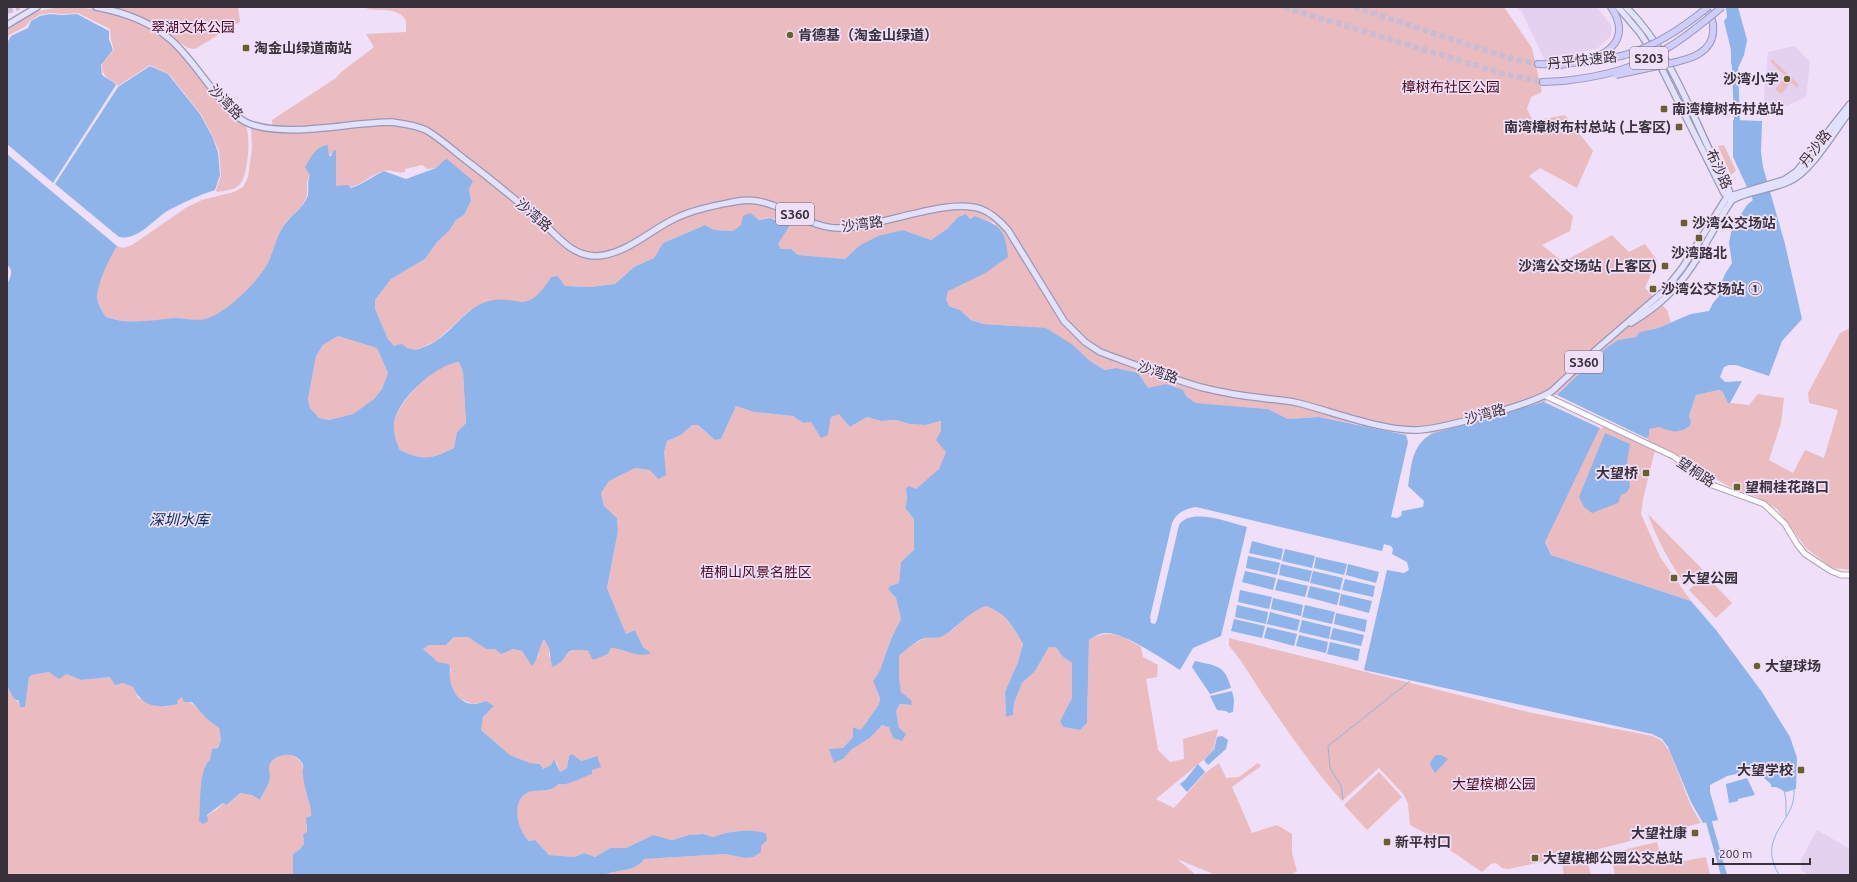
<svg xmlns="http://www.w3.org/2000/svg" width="1857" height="882" font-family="Ubuntu,'Noto Sans SC',sans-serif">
  <rect width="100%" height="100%" fill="#efdff8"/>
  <g fill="#e4d1ef">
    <polygon points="1517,7 1597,7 1612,27 1611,36 1598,48 1545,61 1522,12"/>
    <polygon points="1795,46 1810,62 1806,97 1784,107 1763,109 1768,52"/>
    <polygon points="1817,830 1850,849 1850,875 1808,875 1801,870 1801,860"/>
  </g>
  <g fill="#eabcc0">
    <path d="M61,7C100,7 143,17 172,45C189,62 202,84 219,102C227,111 237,118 246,127C251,137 248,176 240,184C236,190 224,191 217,192L216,190L221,175L219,151L212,135L201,114L169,74L150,65L118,86C111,78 101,78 102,64L114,50L111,40L110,29L78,13L63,14L50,13L39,15L30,21L25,27L9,35L7,41V28L38,11Z"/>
    <path d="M112,7H238L240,22L195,49L188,48C161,30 145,16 112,7Z"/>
    <path d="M363,7H1504L1532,48L1542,92L1531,97L1527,109L1533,121L1565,115L1593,151L1577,188L1540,168L1529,176L1573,216L1570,231L1542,245L1563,262L1612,235L1629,252L1645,244L1657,260L1645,288L1667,310L1671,322L1658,328L1651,329L1636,337L1618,340L1606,348L1557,395L1543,402L1440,433L1407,434L1319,417L1288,419L1268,409L1196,403L1186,396L1148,388L1116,368L1105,370L1090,361L1073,345L1014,326L984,324L971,320L960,310L949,306L946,299L947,291L984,274L995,223L975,216L970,219L966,214L958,217L947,229L931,240L903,230L859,246L845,259L798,255L791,249H781L778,244L789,227L787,220C778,221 775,218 769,218C756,219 743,224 733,231L714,230L705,225L663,243L654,258L634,267L615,284L589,287L565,286L558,276L551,277L542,292L531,301L517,302L504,300L470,310L436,341L416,350L394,346L388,339L375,309V300L391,279L425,259L438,241L449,231L456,220L464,215L471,201L469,189L443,161L436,168L427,169L422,165L405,169V172C398,174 391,169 383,171C363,178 360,191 336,186V151L329,156L328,145C321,156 312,167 308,179C305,189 310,191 304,202C300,211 289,216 284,225C276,238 273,253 266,267C259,282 224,314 208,319C196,322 186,318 175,319C151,321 128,324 106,317C102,311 97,303 97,296C97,282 109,258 117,246L123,248L132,245L187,207L202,200L234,192L243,187L248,177L252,148L251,127L273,132L272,120L336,78L340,73L374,47L366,34L406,32V21C397,4 378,14 363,7Z"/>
    <polygon points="1772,59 1799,85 1797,88 1791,82 1781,94 1775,89 1786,77 1771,62"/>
    <polygon points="1724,145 1736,171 1731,175 1718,146"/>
    <path d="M1850,328V570L1832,568L1806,548L1777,509L1757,497L1732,488L1701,471L1681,457L1645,439L1649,429L1659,426C1671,432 1678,434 1690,426L1691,421L1689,416L1696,395L1719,390L1722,391L1728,403H1730L1749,405L1758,394L1784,398L1781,423L1769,460L1793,473L1805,450L1824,458L1838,410L1809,403L1808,393L1840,333Z"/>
    <polygon points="338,336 377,348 388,373 382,389 374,399 353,414 329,420 319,418 310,408 308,399 316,356 323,345"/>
    <path d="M459,362L463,372L466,423L457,432L454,448C432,459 423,461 400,450C396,442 393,433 394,423C397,403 431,370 449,363C452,362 456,363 459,362Z"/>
    <path d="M736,406L754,412L793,416L803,423L811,422L828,435L831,417L839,413L850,427L867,417L881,421L896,420L909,424L925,425L942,421C940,435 946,441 946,451C947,467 927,480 916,489H906L907,500L905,508L914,519V550L901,562L899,583L890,586L888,589L896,598L901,619L891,639L880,670L873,681L880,698L879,704L861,730L853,727V737L843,748L844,758L852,749L870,738L882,725L899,728L896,711L900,704L911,705V700L901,693L899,677V656L910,646L925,638L941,637L955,628L965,617L976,610L986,606C1007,614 1012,625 1023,644L1018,662L1005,692L1006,717L1013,715L1014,703L1022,683L1035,671L1049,647H1056L1062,656L1072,663V698L1060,721L1063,727L1080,730L1087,723L1089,640C1109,628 1123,636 1141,647L1143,657L1158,665L1157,677L1146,679L1158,750L1170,762L1184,759L1183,739L1218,729L1213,752L1156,799L1174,808L1205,773L1219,763L1226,778L1239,777L1258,763L1261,766L1232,787L1252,833L1277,825L1292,834V853L1297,871L1291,875H1216L1177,859L1196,875H604C616,869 634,873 643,859L726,854L744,858L759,832C743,830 729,831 713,837L703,834L689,835L672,840L653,835L626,848H610L595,857L584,853L574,857L549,855L535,840L529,841C518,831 509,802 527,793C533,789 544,792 551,789C554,788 557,785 559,784C561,784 563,785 565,784C574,782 583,777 591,774L596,756L581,761L569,756L567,768L560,772L557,763L554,759L551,765L543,769L540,764L530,763L510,755L481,730L483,717L494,706L486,701L473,704L460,699L452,690L449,677L451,669L438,662L423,649L429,645H446L454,637H468L486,649H513L522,651L538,658L540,647L544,639L549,648V656L558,665C571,647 578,645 598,657L608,654L611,648H618L632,653H651L643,647L635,630L626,634L607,588L618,531L617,518L604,506L601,493L609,481L635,468L650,470L664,452L667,441L681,435L692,425H698L715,440L721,439Z"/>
    <polygon points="1603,419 1655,450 1643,499 1641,514 1660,557 1691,601 1551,555 1545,541"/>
    <path d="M1648,514L1703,570L1686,586C1670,563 1657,540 1648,514Z"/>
    <polygon points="1705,575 1732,603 1716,618 1689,590"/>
    <path d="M1229,638L1532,713L1653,736L1662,741L1670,752L1691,806L1701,823L1595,850L1509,869L1502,868L1496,863L1491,864L1482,872L1425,833L1410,825L1408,804L1404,795L1379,768L1342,801C1315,771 1292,737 1269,704C1255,684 1245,664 1229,646Z"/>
    <path d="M49,672L66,674L81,680L110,677L133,687L138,698L165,707L178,704L176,701L182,697C197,705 206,718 219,728L221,740L218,748L212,750L199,821L216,810L224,803L228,805L240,793L252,795L260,800L270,779L268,770L271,761L280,755L289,754L295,757L301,762L303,767V774L306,794L312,807L311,816L306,826L307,832L303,836L304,844L300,849L293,854V875H7V686L14,699L25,707L29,677L32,675Z"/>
    <polygon points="1379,772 1402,797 1367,830 1344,805"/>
    <polygon points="1657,842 1662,865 1706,857 1710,875 1615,875 1610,853"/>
    <polygon points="1587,859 1591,875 1564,875 1562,864"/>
  </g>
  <g fill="#8eb4ea" fill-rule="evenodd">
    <polygon points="1726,7 1738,7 1747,40 1744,55 1735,75 1731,63 1731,50 1724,21 1727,17"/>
    <path d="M50,14L62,15L77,14L109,31V39L113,50L101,65L102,75C107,79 112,80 116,85L53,183L7,144V43L11,36L28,28L31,21L40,16Z"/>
    <path d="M150,66L168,74L200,114L212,136L218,152L220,175L215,190C199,195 184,202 169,210C154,218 139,241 119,237L55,184L118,87Z"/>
    <path d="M1733,120L1762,121L1761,152L1763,167L1785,244L1802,319L1782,341L1769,376L1736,365H1729L1724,367L1720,377L1725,382L1742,381L1730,403H1728L1722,391L1719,390L1696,395L1689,416L1691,421L1690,426C1678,434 1671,432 1659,427L1649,429V436L1645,439L1603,421L1545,542L1551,555L1691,601L1716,630L1762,692L1790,737L1797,758L1796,789L1786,792L1776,787H1771V784L1764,778L1759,769L1727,776L1710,785V792L1718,820L1703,823L1691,802L1668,747L1662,739L1652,734L1364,670L1387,570L1404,573L1409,570L1407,562L1392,554L1393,549L1391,546L1384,544L1382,551L1196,507C1185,509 1177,512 1172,523L1150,617L1151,623L1155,624L1157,620L1179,525C1191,507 1230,523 1247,527L1221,636L1193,648L1180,670C1164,660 1124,632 1106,633C1099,633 1094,637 1089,640L1087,723L1080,730L1063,727L1060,721L1072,698V663L1062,656L1056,647H1049L1035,671L1022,683L1014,703L1013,715L1006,717L1005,692L1018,662L1023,644C1012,625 1007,614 986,606C965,614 961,625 943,636C938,639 931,637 925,638C915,641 907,649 899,656V677L901,692L911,700L912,705L900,704L896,711L899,728L906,734L902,741L893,738L889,727L882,725L870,738L852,749L844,758L834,763L829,749L843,748L853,737V727L861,730L879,704L880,698L873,681L880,670L891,639L901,619L896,598L888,589L890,586L899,583L901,562L914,550V519L905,508L907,500L906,488L909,486L916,489L939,469L946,452L936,440L941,431V421L925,425L909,424L896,420L881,421L867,417L850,427L839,414L831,417L828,435L821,438L811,422L803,423L793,416L754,412L736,406L721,439L715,440L698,425H692L681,435L667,441L664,452L666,475L658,479L650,470L635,468L609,481L601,493L604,506L617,518L618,531L607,588L626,634L635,630L643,647L651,653C637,659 625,648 611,648L608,654L593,660L588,651C560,645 570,662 552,667L549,648L544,639C538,649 540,656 532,666L522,651L513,649L501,654L495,649H486L468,637H454L446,645H429L423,649L438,662L449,664C451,669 449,673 450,679C451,690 460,704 474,704C477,704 482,702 486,701L494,706L483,717L481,730L510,755L530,763L540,764L543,769L551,765L554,759L560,772L567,768L569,756L572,754L581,761L597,756L601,767L592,770V774C583,777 574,782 566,784C564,785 561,784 559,784C557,785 554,788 551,789C544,792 533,789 527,793C510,802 518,831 529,841L535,840L549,855L574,857L584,853L595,857L610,848H626L653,835L672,840L689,835L703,834L713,837C731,830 748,829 766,833L767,840L761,846V852L753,857L744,858L726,854L644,859C634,873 616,869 604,875H293V854L300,849L304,844L303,835L307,832L306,818L311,816C312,806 308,801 306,792C305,787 303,780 303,774C302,771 304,768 303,765C298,752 280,752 272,761C267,766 270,772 270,778C270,782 262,795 260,800L252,795L240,793L227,805L223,803L207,815L208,821L203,824L199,821C201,805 198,770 210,760L212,749L218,748L221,740L219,728L206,718L192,702H184L182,697L177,701L178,704C158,709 142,707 133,687L123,683L115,685L110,677L81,680L66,674L59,679L49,672L32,675L29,677L25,707H20L19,701L14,699L7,686V284C11,277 14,270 7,265V154L117,246C109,259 98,282 97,296C97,303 102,311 106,317C129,325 151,320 175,318C186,318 197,322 208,318C228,311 254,285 265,268C273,256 275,237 285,224C292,214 304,208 308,195C309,189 307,182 310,175L305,167C311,157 316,146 328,145L329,156H331L334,150L336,151V186L348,185L351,188C362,185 373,176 384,171L406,179L436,168L443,161L447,159L473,181L469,189L471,201L464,215L456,220L449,231L438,241L425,259L391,279L375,300V309L388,339L394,346L402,344L407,348L416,350C423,347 430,345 436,341C453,330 464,311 483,303C517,290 524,321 551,277L558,276L565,286L589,287L615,284L634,267L654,258L663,243L705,225L714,230L733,231L741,225L743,216L750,213L759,220L770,218L778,221L787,220L790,222L789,227L778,244L781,249H791L798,255L845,259L859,246L878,236L903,230L931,240L947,229L958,217L966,214L970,219L975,216C1000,225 1006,230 1008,257L984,274L948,291L946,299L949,306L960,310L971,320L984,324L1046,328L1073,345L1090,361L1105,370L1116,368L1138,373L1148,388L1166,384L1183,390L1186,396L1196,403L1268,409L1288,419L1319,417L1406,435L1408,442L1391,517L1397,518L1401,516L1402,511L1423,507L1424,501L1408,486C1412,464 1411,447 1431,434L1543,402L1557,395L1606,348L1618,340L1636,337L1640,332L1658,328L1691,314L1709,311L1713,303L1719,296L1717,294L1725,274L1732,263L1729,243L1732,228L1747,205L1753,200L1733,157ZM338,336L377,348L388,373L382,389L374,399L353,414L329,420L319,418L310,408L308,399L316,356L323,345ZM459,362L463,372L466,423L457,432L454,448C432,459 423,461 400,450C396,442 393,432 394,423C397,400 436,364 459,362Z"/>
    <polygon points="1605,433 1630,444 1627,462 1630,487 1626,493 1621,495 1618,503 1592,513 1584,507 1579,497"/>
    <polygon points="1252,541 1283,549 1281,560 1249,553"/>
    <polygon points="1285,549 1315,556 1312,568 1282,561"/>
    <polygon points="1248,556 1280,563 1277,575 1246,568"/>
    <polygon points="1316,557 1347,564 1344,575 1314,568"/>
    <polygon points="1281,564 1312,571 1309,582 1279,575"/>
    <polygon points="1348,564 1379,572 1376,583 1346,575"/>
    <polygon points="1245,571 1276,578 1273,590 1242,582"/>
    <polygon points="1313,571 1343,578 1340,590 1310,583"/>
    <polygon points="1278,579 1308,586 1305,597 1275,590"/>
    <polygon points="1345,579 1375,586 1373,597 1342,590"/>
    <polygon points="1310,586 1340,593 1337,605 1307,597"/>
    <polygon points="1240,590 1272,597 1269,609 1238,602"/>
    <polygon points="1341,594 1372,601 1369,613 1339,605"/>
    <polygon points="1273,598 1303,605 1301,616 1271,609"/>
    <polygon points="1237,605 1268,612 1266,624 1235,617"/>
    <polygon points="1305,605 1335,612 1332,624 1302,617"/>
    <polygon points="1270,612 1300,620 1297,631 1267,624"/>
    <polygon points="1336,613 1367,620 1365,632 1334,624"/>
    <polygon points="1234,619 1265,626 1262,638 1231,631"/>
    <polygon points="1302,620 1331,627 1329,639 1299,632"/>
    <polygon points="1267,627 1297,634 1294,646 1264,638"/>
    <polygon points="1333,628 1364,635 1361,646 1330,639"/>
    <polygon points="1299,635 1328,642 1326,653 1296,646"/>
    <polygon points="1330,642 1360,649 1358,661 1327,654"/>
    <path d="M1195,661C1217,666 1225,665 1231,688L1210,694L1192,667Z"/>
    <polygon points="1232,691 1234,700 1233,712 1229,713 1226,711 1217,710 1210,696"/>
    <polygon points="1222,736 1228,740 1226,749 1208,765 1204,760 1214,750 1217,737"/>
    <polygon points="1436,755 1441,755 1448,759 1435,773 1430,765 1431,761"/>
    <polygon points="1198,764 1205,772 1187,792 1180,784 1185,780"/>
    <polygon points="1747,778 1755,795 1738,799 1738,801 1729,803 1726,784"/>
  </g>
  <polygon fill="#efdff8" points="1553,395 1557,395 1648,439 1646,441 1605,422 1602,429 1544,402 1553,397 1551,396"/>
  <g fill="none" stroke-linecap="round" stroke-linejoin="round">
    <g stroke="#8eb4ea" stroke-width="1">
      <polyline points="1784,791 1786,800 1786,816"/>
      <polyline points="1343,799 1341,786 1330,768 1328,746 1410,681"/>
      <path d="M1779,875C1755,835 1797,822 1794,790"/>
    </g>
    <g stroke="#8eb4ea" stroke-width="6">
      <polyline points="1735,67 1737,120"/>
      <polyline points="1709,822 1724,875"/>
    </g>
    <g stroke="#cbbcd2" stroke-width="6" stroke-dasharray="6 3" stroke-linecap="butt">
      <polyline points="1284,7 1504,74 1543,82"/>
      <polyline points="1354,7 1509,58 1538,64"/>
      <polyline points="7,11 19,7"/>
    </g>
    <defs>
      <polyline id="secondary" points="1546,396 1673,456 1712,485 1764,504 1785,524 1797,544 1805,554 1831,571 1841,575 1850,575"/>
      <g id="primary">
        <path d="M96,7C123,12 150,21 171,40C187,54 200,74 214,91C223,102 236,119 250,124C291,138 349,122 392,122C404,124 415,125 426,130C441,139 454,151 467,161C492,180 516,200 540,220C557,235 571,256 596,256C625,255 649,231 674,219C692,210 713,206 733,202C776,192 803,230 842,228C881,227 947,197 981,209C992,213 1000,221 1008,230L1064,321L1085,342L1100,352C1133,364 1166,377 1200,387C1220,392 1242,396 1262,398C1274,400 1287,400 1298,403C1334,412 1377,429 1413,430C1436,431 1534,404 1552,391L1598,348L1664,291L1683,267L1727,197L1784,180L1797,171L1850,104"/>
        <polyline points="1618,7 1640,33 1657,59 1724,193 1730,199"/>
        <path d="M1626,7C1665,45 1687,102 1710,151C1717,165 1728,182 1731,198"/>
        <polyline points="7,25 37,7"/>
        <path d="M1631,323C1644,315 1657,306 1668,295C1695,271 1711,230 1732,200C1750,190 1772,190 1790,181C1812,171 1834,131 1850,111"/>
      </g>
      <g id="highway">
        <path d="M1587,60C1615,52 1629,34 1611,7"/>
        <path d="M1676,62C1684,60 1693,58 1700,53C1716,43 1718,21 1704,7"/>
        <polyline points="1538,64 1560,65 1578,62"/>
        <polyline points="1543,82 1563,81"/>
      </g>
    </defs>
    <use href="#secondary" stroke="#b2a2b9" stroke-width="7"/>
    <use href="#primary" stroke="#9a97b8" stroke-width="8"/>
    <use href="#highway" stroke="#9a97b8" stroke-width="8"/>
    <use href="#secondary" stroke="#fff" stroke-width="5"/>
    <use href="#primary" stroke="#e2e2fd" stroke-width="5.5"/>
    <use href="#highway" stroke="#cfcefb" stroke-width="6"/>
    <defs>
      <g id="highway-bridge">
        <path d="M1575,63C1592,61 1609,59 1625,55C1656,46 1684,27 1708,7"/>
        <polyline points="1616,75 1676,62"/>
        <path d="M1563,81C1581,79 1599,76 1617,71C1657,60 1691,33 1722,7"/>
      </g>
    </defs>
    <use href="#highway-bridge" stroke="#9a97b8" stroke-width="8" stroke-linecap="butt"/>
    <use href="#highway-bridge" stroke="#cfcefb" stroke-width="6"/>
  </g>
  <g fill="#6b602d" stroke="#efdff8" stroke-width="1.5">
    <circle cx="790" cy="35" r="4"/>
    <rect x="242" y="44" width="8" height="8" rx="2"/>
    <circle cx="1787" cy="79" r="4"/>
    <rect x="1660" y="105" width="8" height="8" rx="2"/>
    <rect x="1675" y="123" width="8" height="8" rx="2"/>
    <rect x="1680" y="219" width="8" height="8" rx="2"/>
    <rect x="1695" y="234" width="8" height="8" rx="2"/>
    <rect x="1661" y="262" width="8" height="8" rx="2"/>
    <rect x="1649" y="285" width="8" height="8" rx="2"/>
    <rect x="1642" y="469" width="8" height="8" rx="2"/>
    <rect x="1733" y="483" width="8" height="8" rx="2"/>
    <rect x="1670" y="574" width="8" height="8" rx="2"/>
    <circle cx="1757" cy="666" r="4"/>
    <rect x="1797" y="766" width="8" height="8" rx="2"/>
    <rect x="1691" y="829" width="8" height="8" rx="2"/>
    <rect x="1383" y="838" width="8" height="8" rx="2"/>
    <rect x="1531" y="854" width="8" height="8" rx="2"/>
  </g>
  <g text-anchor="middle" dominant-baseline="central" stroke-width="3.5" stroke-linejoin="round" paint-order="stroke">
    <g fill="#efdff8" stroke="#706674" stroke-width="1">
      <rect x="1630" y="47" width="38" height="22" rx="3"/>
      <rect x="776" y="203" width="38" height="22" rx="3"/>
      <rect x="1565" y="351" width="38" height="22" rx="3"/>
    </g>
    <g font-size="13" font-weight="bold" fill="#39323c">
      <text x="1649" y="58">S203</text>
      <text x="795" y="214">S360</text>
      <text x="1584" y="362">S360</text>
    </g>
    <g font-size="14" fill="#4d0c1c" stroke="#efdff8">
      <text x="193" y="27">翠湖文体公园</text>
      <text x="1451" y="87">樟树布社区公园</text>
      <text x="756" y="572">梧桐山风景名胜区</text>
      <text x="1494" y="784">大望槟榔公园</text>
    </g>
    <g font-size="14" font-weight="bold" fill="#39323c" stroke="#efdff8" text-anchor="start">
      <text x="798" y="35">肯德基（淘金山绿道）</text>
      <text x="254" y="48">淘金山绿道南站</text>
      <text x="1779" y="79" text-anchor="end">沙湾小学</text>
      <text x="1672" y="109">南湾樟树布村总站</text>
      <text x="1671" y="127" text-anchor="end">南湾樟树布村总站 (上客区)</text>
      <text x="1692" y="223">沙湾公交场站</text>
      <text x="1699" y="253" text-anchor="middle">沙湾路北</text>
      <text x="1657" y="266" text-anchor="end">沙湾公交场站 (上客区)</text>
      <text x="1661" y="289">沙湾公交场站 ①</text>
      <text x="1638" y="473" text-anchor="end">大望桥</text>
      <text x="1745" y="487">望桐桂花路口</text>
      <text x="1682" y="578">大望公园</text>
      <text x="1765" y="666">大望球场</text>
      <text x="1793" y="770" text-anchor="end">大望学校</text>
      <text x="1687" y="833" text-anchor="end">大望社康</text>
      <text x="1395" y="842">新平村口</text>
      <text x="1543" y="858">大望槟榔公园公交总站</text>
    </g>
    <g font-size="14" fill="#39323c" stroke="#efdff8">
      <text transform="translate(1582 60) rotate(-6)">丹平快速路</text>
      <text transform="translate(226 102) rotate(46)">沙湾路</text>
      <text transform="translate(1815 148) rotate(-52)">丹沙路</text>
      <text transform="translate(1719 169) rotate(65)">布沙路</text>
      <text transform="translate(534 215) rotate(41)">沙湾路</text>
      <text transform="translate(862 224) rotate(-8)">沙湾路</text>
      <text transform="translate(1158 372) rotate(19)">沙湾路</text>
      <text transform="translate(1485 414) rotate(-15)">沙湾路</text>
      <text transform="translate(1696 472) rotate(33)">望桐路</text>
    </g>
    <g font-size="15" font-style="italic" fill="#0c3161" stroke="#efdff8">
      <text x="179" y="519">深圳水库</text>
    </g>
  </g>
  <rect width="1857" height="882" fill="none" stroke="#39323c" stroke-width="16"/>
  <path d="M1713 858v6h97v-6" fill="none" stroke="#39323c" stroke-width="2"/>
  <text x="1719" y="858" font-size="12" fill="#39323c" stroke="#efdff8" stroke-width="3" paint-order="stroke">200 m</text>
</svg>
